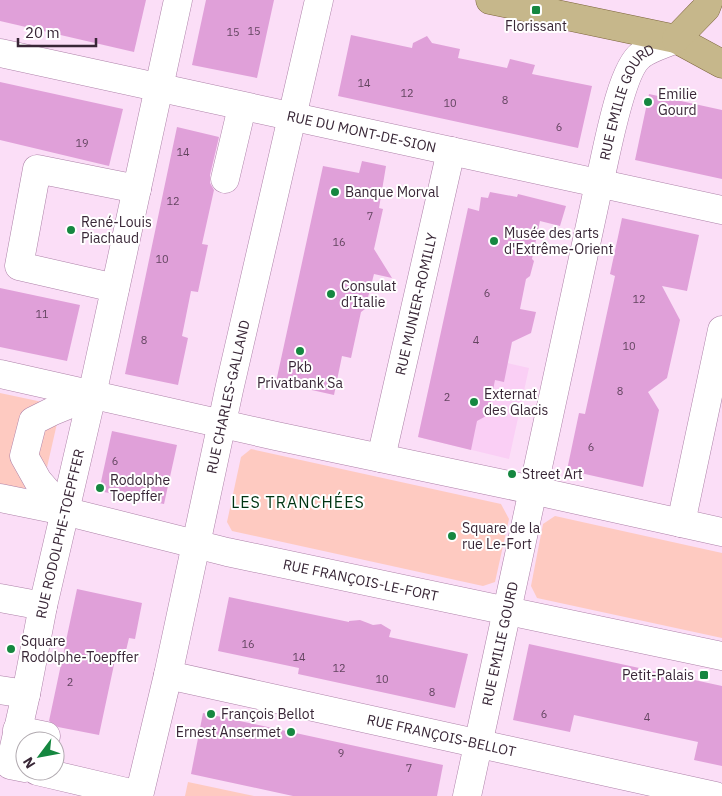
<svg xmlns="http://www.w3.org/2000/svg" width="722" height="796" font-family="'IBM Plex Sans',sans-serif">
  <rect width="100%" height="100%" fill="#fbdef7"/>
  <polygon fill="#facff5" points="438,347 529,368 509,459 418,437"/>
  <g fill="#fecac1">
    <polygon points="0,393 47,403 58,419 45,476 23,489 0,484"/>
    <polygon points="251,449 501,504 509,519 495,582 483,586 232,531 227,522 241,457"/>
    <polygon points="555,516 722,553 722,638 537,598 531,586 543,524"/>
    <polygon points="188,782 254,796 185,796"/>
  </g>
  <g fill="#e0a0d9">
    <polygon points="0,0 146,0 134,52 0,21"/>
    <polygon points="206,0 274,0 257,78 192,65"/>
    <polygon points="351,35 412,48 413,43 427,36 432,43 460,49 458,58 507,68 510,59 535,65 532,74 592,86 578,148 338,96"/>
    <polygon points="0,82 123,109 109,166 0,140"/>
    <polygon points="649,94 722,110 722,179 635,160"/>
    <polygon points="177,127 219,137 210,175 210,183 214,190 202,244 208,245 198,292 191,291 182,336 188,338 178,385 125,374"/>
    <polygon points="362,161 386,166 379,208 383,209 374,249 392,278 374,274 365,309 361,312 351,358 342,356 334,395 276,382 323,166 359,173"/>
    <polygon points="490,192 517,197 518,194 566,206 560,226 540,221 532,259 534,261 530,276 526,279 520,309 536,312 531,333 512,342 504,382 495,380 488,415 477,421 471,450 418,437 468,208 479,211 481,197 488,198"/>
    <polygon points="622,218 699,235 687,291 662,286 680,320 667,378 648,392 659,410 643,487 567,470 579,413 585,414 615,276 610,274"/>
    <polygon points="0,288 80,305 67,361 0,347"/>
    <polygon points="112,431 177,445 164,504 99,491"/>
    <polygon points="77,589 142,603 135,639 129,638 123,663 115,660 99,735 58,727 49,721"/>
    <polygon points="229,597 349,622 349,621 360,620 373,625 381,624 391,630 389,637 468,654 455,708 298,674 299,668 218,651"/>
    <polygon points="529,644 722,686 722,766 694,760 698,742 574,715 570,732 513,720"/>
    <polygon points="203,713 443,765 437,796 293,796 191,774"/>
  </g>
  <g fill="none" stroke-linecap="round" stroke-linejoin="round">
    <defs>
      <g id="minor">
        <path id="s1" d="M0,53L722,210"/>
        <polyline points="225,179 242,107"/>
        <polyline points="115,288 19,266 37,169 137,189"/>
        <polyline points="0,374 276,436 509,485 722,532"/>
        <path id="s2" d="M381,458L451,151"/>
        <path id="s3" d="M0,498L64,511L227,552L722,656"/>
        <polyline points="64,511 38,481 24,456 33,421 53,411 92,395"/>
        <polyline points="681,523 722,330"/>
        <polyline points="0,598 43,606"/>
        <path id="s4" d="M168,675L715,796"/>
        <polyline points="0,690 26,694"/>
        <polyline points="17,730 46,736"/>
        <path id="s5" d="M25,768L10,765L26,694L43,606L92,395L178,0"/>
        <polyline points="37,771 139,795"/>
        <path id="s6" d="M139,796L168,675L229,390L319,0"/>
        <path id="s7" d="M467,796L599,184C606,157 620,70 641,55C650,48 665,44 676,39"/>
      </g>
      <g id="major">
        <polyline points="490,0 676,39 722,64"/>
        <polyline points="676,39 706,8 709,0"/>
      </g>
    </defs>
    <use href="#minor" stroke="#ad81a8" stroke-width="29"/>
    <use href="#major" stroke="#7c653c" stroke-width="29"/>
    <use href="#minor" stroke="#fff" stroke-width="28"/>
    <use href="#major" stroke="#c6b78b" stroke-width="28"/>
  </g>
  <g fill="#158740" stroke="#fff" stroke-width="2">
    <rect x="531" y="5" width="10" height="10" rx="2.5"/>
    <circle cx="648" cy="102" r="5"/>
    <circle cx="335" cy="192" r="5"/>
    <circle cx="71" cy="230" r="5"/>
    <circle cx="494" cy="241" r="5"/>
    <circle cx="331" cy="294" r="5"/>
    <circle cx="300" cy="351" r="5"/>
    <circle cx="474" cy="402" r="5"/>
    <circle cx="512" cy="474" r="5"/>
    <circle cx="100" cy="488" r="5"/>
    <circle cx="452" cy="536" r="5"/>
    <circle cx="11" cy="649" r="5"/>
    <rect x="699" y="670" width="10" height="10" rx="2.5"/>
    <circle cx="211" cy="714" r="5"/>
    <circle cx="291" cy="732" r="5"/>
  </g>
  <g text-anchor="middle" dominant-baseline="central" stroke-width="4" stroke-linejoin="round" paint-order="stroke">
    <g font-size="11" fill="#634560">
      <text x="254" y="31">15</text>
      <text x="233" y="32">15</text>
      <text x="364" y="83">14</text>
      <text x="407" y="93">12</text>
      <text x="505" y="100">8</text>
      <text x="450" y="103">10</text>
      <text x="559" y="127">6</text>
      <text x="82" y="143">19</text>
      <text x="183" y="152">14</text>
      <text x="173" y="201">12</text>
      <text x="370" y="216">7</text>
      <text x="339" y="242">16</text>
      <text x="162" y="259">10</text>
      <text x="487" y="293">6</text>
      <text x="639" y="299">12</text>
      <text x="42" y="314">11</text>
      <text x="144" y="340">8</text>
      <text x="476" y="340">4</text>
      <text x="629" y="346">10</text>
      <text x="620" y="391">8</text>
      <text x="447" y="397">2</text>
      <text x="591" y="447">6</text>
      <text x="115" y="461">6</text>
      <text x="248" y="644">16</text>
      <text x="299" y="657">14</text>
      <text x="339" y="668">12</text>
      <text x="382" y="679">10</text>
      <text x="70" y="682">2</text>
      <text x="432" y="692">8</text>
      <text x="544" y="714">6</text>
      <text x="647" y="717">4</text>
      <text x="341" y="753">9</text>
      <text x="409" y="768">7</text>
    </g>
    <g font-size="14" fill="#392737" stroke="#fff" text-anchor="start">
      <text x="536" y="26" text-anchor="middle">Florissant</text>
      <text x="658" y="94">Emilie<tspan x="658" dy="16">Gourd</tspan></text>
      <text x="345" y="192">Banque Morval</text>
      <text x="81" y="222">René-Louis<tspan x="81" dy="16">Piachaud</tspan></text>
      <text x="504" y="233">Musée des arts<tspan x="504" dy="16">d'Extrême-Orient</tspan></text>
      <text x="341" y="286">Consulat<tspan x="341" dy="16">d'Italie</tspan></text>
      <text x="300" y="367" text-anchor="middle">Pkb<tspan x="300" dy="16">Privatbank Sa</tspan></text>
      <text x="484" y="394">Externat<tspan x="484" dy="16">des Glacis</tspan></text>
      <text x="522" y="474">Street Art</text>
      <text x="110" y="480">Rodolphe<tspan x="110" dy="16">Toepffer</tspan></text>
      <text x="462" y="528">Square de la<tspan x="462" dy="16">rue Le-Fort</tspan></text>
      <text x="21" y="641">Square<tspan x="21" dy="16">Rodolphe-Toepffer</tspan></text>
      <text x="694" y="675" text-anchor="end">Petit-Palais</text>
      <text x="221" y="714">François Bellot</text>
      <text x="281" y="732" text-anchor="end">Ernest Ansermet</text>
    </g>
    <g font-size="14" fill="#392737" stroke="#fff">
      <text stroke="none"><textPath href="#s7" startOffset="714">RUE EMILIE GOURD</textPath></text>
      <text stroke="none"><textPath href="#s1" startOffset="370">RUE DU MONT-DE-SION</textPath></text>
      <text stroke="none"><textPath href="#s2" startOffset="158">RUE MUNIER-ROMILLY</textPath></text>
      <text stroke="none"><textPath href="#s6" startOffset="409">RUE CHARLES-GALLAND</textPath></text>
      <text stroke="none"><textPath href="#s5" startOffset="252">RUE RODOLPHE-TOEPFFER</textPath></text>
      <text stroke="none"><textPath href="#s3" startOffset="370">RUE FRANÇOIS-LE-FORT</textPath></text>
      <text stroke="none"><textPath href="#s7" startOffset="156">RUE EMILIE GOURD</textPath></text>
      <text stroke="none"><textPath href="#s4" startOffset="280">RUE FRANÇOIS-BELLOT</textPath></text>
    </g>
    <g font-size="16" letter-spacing="1" fill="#003412" stroke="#fff">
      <text x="298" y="502">LES TRANCHÉES</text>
    </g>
  </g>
  <g transform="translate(40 756) rotate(238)"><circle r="24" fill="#ffffff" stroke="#b0a9af"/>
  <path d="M0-4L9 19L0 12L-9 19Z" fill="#158740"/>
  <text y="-8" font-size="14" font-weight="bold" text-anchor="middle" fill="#392737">N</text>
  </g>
  <path d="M18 38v8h78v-8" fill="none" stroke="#392737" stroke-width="2.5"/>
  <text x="25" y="38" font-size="15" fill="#392737" stroke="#ffffff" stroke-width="4" paint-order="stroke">20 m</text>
</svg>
